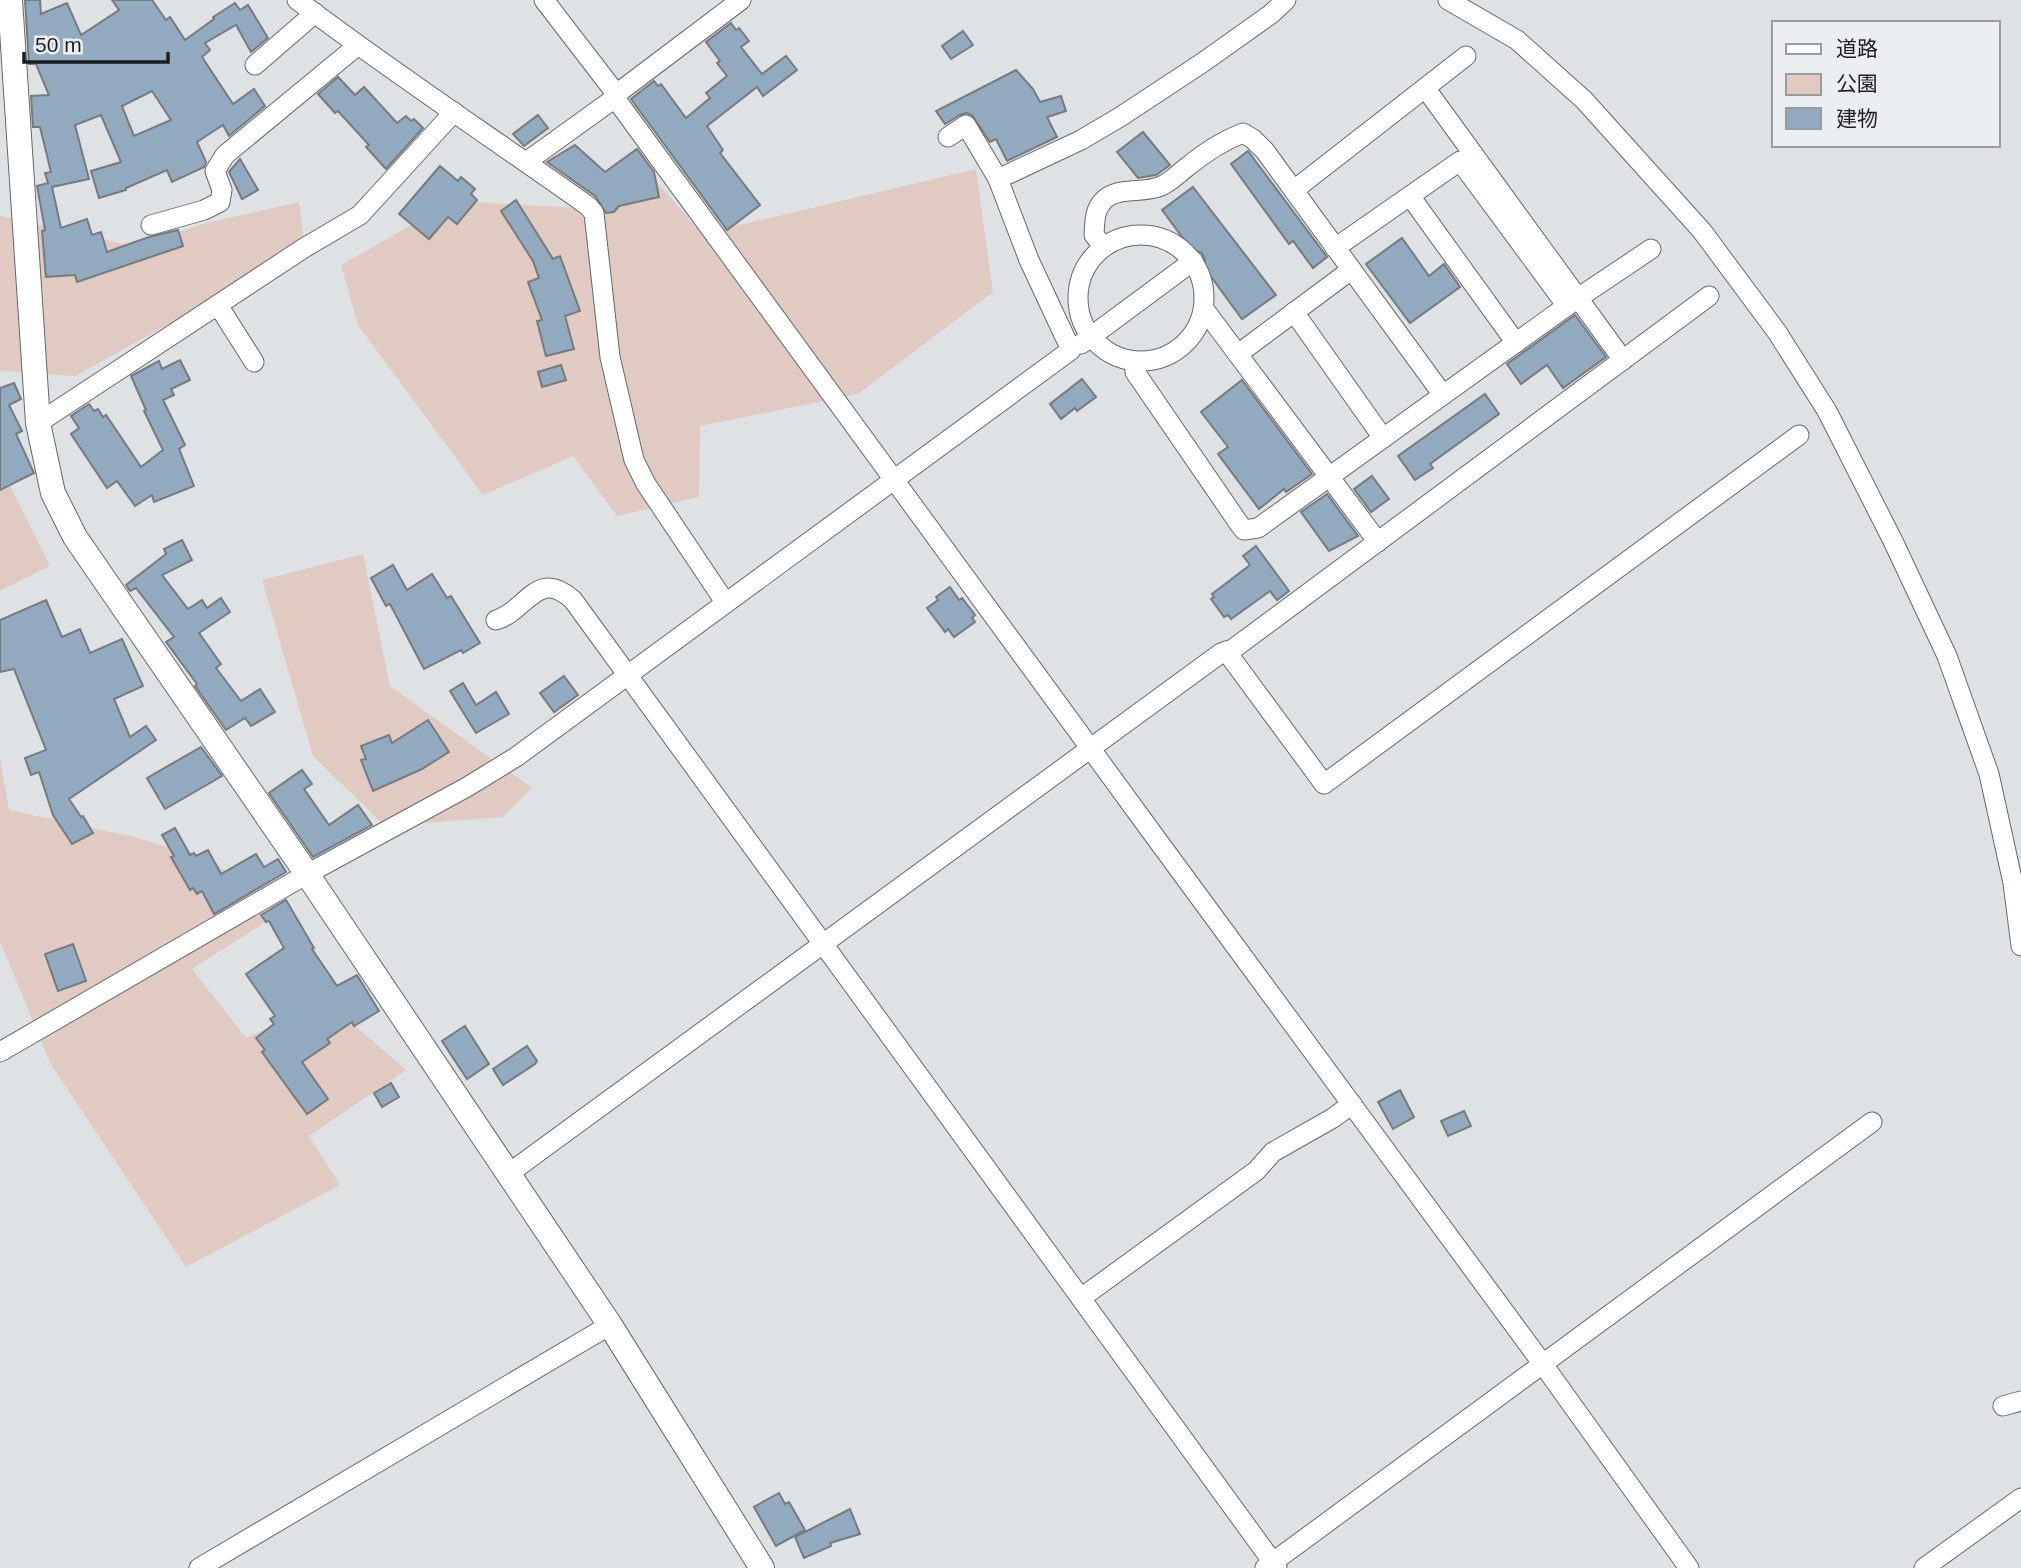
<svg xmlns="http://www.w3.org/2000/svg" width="2021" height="1568" font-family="Arial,'Noto Sans JP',sans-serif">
  <rect width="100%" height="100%" fill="#dfe2e5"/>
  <g fill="#e0cac2">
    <polygon points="635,157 702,234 976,169 993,292 858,394 700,426 699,497 617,516 573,456 483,495 358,325 341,265 454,201 596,209"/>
    <polygon points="299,202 305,249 75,376 0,371 0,216 137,247 202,224"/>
    <polygon points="0,466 50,566 0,591"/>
    <polygon points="363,554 390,686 532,788 503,817 385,826 313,756 262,580"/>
    <polygon points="0,759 9,810 134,837 215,861 270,919 192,969 246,1038 328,1002 406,1070 309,1136 340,1185 186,1267 50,1063 0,941"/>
  </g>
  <g fill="#92aabf" stroke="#777a7c" stroke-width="2" fill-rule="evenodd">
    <path d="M25,0H40L41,14L67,3L81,35L119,10L112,0H152L166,20L170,17L185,40L214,19L213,17L235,3L240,10L248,5L268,38L251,52L236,25L205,43L210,50L202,57L233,104L254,89L265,106L229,136L223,125L197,142L206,162L204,167L172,182L167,170L126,188V190L99,198L91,171L121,162L101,115L75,125L89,179L52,187L61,228L87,219L92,235L101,232L107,252L149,237L178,230L183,246L77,282L75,275L46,277L42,231L45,230L37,186L48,183L45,173L51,172L40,127H33L31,96L49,95L36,64H29ZM152,91L171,120L134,136L122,106Z"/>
    <polygon points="731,23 736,30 739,28 749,41 741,47 762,74 786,56 797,70 763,96 757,87 707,126 723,150 720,153 760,205 727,230 631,99 654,81 658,86 661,84 686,118 710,98 706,93 727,76 717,63 720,61 706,42"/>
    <polygon points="963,31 973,45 951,59 942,46"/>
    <polygon points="1016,70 1033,89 1040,102 1061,96 1066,111 1047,117 1057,137 1007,161 996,139 990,142 972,115 966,113 960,115 945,124 936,111"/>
    <polygon points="338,77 355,95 364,87 397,123 406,116 411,121 414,119 423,128 386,169 366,147 369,145 338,111 335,113 318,94"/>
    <polygon points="538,115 548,128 524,146 513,134"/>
    <polygon points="1143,132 1170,165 1156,175 1138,178 1117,152"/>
    <polygon points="575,145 605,172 637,149 654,172 659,197 619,206 614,212 606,213 595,196 547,162"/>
    <polygon points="1248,151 1327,257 1313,268 1293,241 1289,244 1231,164"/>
    <polygon points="240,159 258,190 242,199 229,172"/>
    <polygon points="440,166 458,181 461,177 475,189 471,194 477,200 457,224 448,217 429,239 399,214"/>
    <polygon points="1193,187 1276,295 1242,319 1204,267 1205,260 1202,253 1191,249 1162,210"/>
    <polygon points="516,200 553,259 560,256 580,311 565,316 574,349 546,356 537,321 542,320 528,282 539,278 533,261 501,211"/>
    <polygon points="1402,238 1429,276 1444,264 1460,287 1410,323 1366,264"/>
    <polygon points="1575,315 1606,357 1563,388 1547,365 1521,384 1507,364"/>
    <polygon points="180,360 190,380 171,389 174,395 163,400 185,445 179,449 194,486 154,502 152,495 135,506 117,481 107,488 71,434 79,428 71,416 89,404 94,411 98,409 103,417 106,415 141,467 163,450 144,411 146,410 131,376 159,361 162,369"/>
    <polygon points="561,365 566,380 542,387 538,372"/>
    <polygon points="1082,379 1096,397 1077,411 1075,408 1061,419 1050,404"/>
    <polygon points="1242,380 1312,474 1286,492 1284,489 1259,509 1218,454 1228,447 1201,412"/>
    <polygon points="14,383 21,399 9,405 22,431 16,434 34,473 0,490 0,388"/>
    <polygon points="1485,394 1499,414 1430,464 1433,468 1415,480 1398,456"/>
    <polygon points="1372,476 1389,499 1371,512 1354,489"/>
    <polygon points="1327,494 1358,536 1329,551 1301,512"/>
    <polygon points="182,540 192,560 162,575 188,609 202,600 207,608 221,598 230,612 199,633 221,664 216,668 241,701 260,689 275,712 251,726 245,718 226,730 195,686 197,684 166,642 174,637 136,588 130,591 126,585 166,554 164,549"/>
    <polygon points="1256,546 1289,591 1277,600 1270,591 1231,619 1228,615 1224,617 1211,599 1214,597 1212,594 1250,565 1243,556"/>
    <polygon points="393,565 407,590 432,574 447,598 451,596 480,643 463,653 461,650 424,669 390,604 386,606 371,578"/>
    <polygon points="950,587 959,600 962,598 975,615 972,618 975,622 954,637 948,629 945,632 927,608 938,600 936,597"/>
    <polygon points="46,600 62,637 80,629 90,653 122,639 143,686 114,699 130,737 146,726 156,740 69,799 81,817 83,816 93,833 72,844 53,815 39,772 31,775 25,758 46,750 14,669 0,672 0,620"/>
    <polygon points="564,676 578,695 554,712 540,693"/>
    <polygon points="463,683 476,705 496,692 509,714 476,733 450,691"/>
    <polygon points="428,720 449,752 422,769 373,791 361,760 366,759 361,746 389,735 392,743"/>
    <polygon points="201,747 222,776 165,809 147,778"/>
    <polygon points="302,770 312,784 304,789 329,825 358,805 372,825 313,857 269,793"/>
    <polygon points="175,828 190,855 194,853 196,856 208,850 221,874 256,854 264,867 278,859 286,872 214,914 202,891 197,894 193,888 190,890 171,857 174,856 162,835"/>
    <polygon points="286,900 314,948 312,949 337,986 357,975 379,1011 354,1026 352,1022 327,1039 330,1043 302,1062 328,1099 307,1114 262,1052 265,1050 256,1038 274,1024 270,1019 275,1016 246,974 284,948 269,921 266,922 261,915"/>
    <polygon points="73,944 86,981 58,991 45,954"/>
    <polygon points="465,1026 489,1064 467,1079 442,1041"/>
    <polygon points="527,1046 537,1061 535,1064 503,1085 493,1069"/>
    <polygon points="391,1083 399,1097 382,1107 374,1093"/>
    <polygon points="1400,1090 1414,1117 1393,1129 1378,1102"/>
    <polygon points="1464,1111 1471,1126 1448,1136 1441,1121"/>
    <polygon points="779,1493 785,1504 789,1502 805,1530 776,1546 754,1507"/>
    <polygon points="850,1509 860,1534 830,1543 831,1546 804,1558 795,1537"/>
  </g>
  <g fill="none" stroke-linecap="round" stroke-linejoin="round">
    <defs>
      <g id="minor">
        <path d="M297,0C392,72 491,137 588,206L594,213L610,357L634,460L646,484L725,602"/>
        <polyline points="544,0 614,91 615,98 1161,845 1542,1363 1689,1568"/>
        <polyline points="1448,0 1517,40 1584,100 1702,231 1777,332 1827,411 1893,541 1947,656 1989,774 2013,883 2021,946"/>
        <polyline points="255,65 315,13"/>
        <polyline points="1426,89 1623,360"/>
        <polyline points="615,95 741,0"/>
        <polyline points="948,137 966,125 998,179"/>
        <polyline points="526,162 615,98"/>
        <polyline points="1294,190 1466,56"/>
        <polyline points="1410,196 1516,343"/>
        <polyline points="151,225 204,210 220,202 222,190 215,171 225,155 357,46"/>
        <circle cx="1141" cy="298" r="63"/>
        <path d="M1104,247L1094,235C1095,221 1094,210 1104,200C1118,186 1144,194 1161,186C1171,182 1179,173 1187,167C1204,153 1222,141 1243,133L1253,139L1265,151L1443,395"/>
        <polyline points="1335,248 1460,161 1567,306"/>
        <polyline points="218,305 254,362"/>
        <polyline points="1204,309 1378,542"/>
        <polyline points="1294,312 1383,438"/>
        <polyline points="1081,344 1193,261"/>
        <polyline points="1238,354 1351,270"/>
        <polyline points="1135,361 1135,372 1240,525 1244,530 1258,528 1578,298 1651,249"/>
        <polyline points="38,423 304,248 360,215 454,112"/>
        <path d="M496,620C527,611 537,567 573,600L1277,1568"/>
        <polyline points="1226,651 1324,784 1799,435"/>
        <polyline points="0,1052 307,874 467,787 516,757 1071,350 1029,260 998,179 1081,140 1120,117 1202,63 1271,14 1286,0"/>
        <polyline points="508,1174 1221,653 1233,649 1709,296"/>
        <polyline points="1081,1298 1256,1171 1273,1152 1333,1118 1352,1104"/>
        <polyline points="2003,1406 2021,1401"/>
        <polyline points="199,1568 610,1325"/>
        <polyline points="1265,1568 1872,1122"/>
        <polyline points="1924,1568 2021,1498"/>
      </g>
      <polyline id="tertiary" points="10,0 38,423 53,493 75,537 307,874 610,1325 762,1568"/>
    </defs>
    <use href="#minor" stroke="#65686a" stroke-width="21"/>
    <use href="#tertiary" stroke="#65686a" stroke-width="26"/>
    <use href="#minor" stroke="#fff" stroke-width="19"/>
    <use href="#tertiary" stroke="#fff" stroke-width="24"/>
  </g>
  <rect x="1772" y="21" width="228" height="126" fill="#eceff2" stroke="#999b9e" stroke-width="2"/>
  <rect x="1786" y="44" width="35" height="10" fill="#ffffff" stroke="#999b9e" stroke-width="2"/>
  <text x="1836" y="56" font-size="21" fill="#1d1e1f">道路</text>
  <rect x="1786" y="74" width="35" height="21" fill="#e0cac2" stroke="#999b9e" stroke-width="2"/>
  <text x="1836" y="91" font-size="21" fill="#1d1e1f">公園</text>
  <rect x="1786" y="108" width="35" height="21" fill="#92aabf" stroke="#999b9e" stroke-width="2"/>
  <text x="1836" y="126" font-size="21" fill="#1d1e1f">建物</text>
  <path d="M24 52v10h144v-10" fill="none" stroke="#1d1e1f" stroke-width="3.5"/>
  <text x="35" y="52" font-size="21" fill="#1d1e1f" stroke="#eceff2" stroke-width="5" paint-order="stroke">50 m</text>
</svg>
